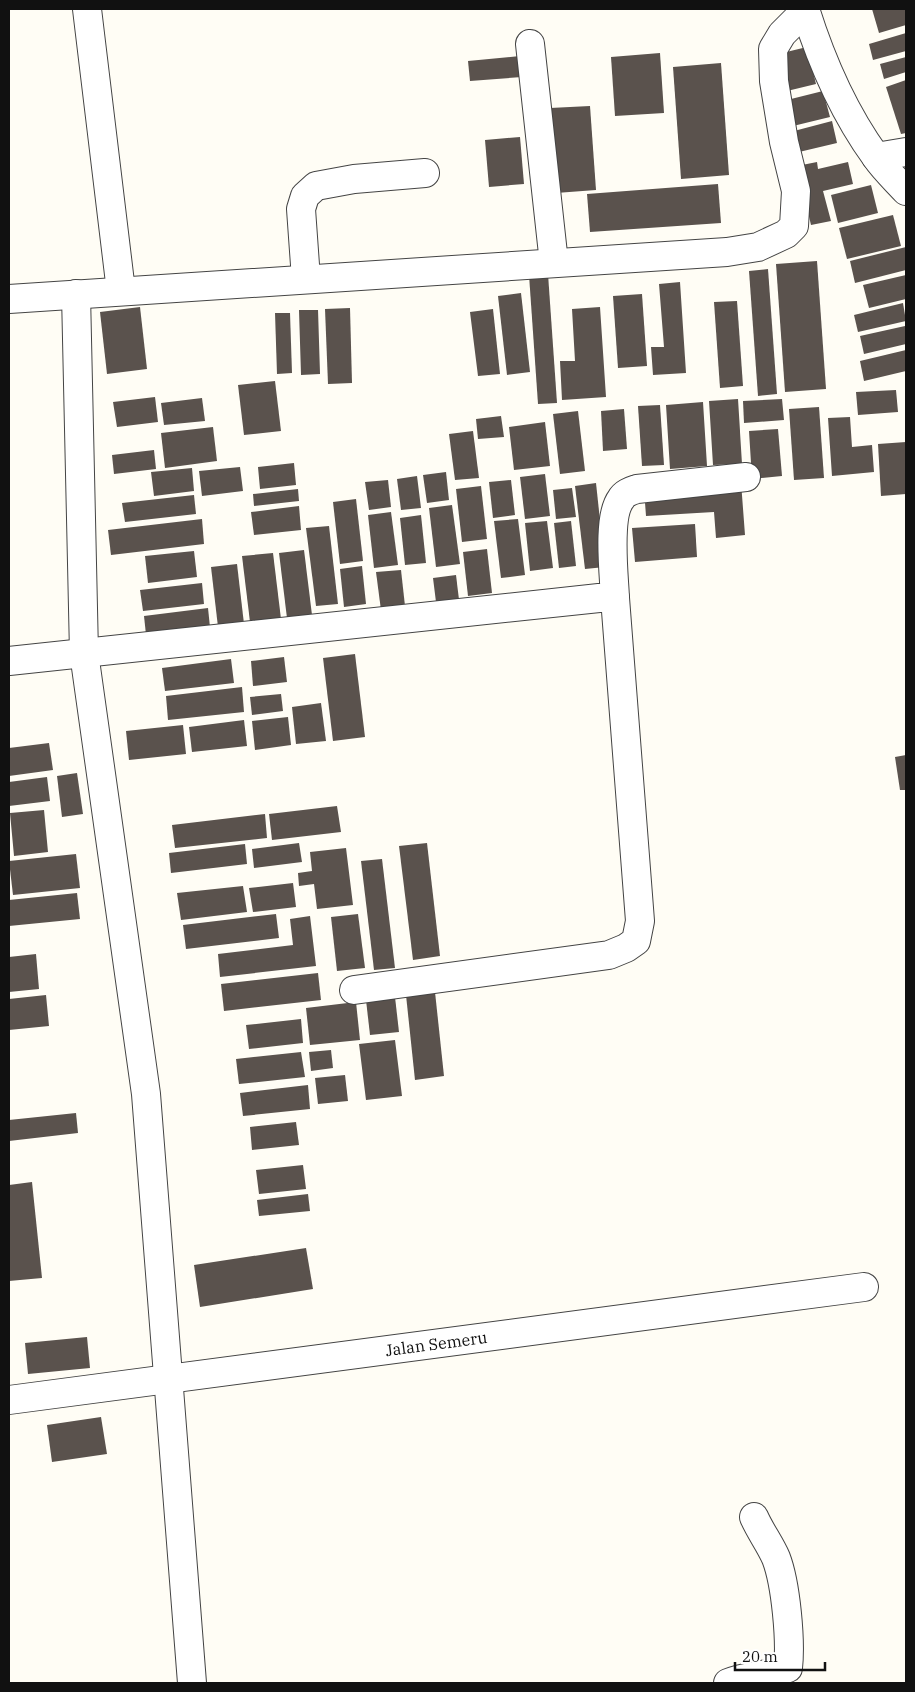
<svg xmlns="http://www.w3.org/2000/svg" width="915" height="1692" font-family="'IBM Plex Serif',serif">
  <rect width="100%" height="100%" fill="#fffdf5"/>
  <g fill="#5a524d">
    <polygon points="872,9 906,9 906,25 879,33"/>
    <polygon points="906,33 906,51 873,60 869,44"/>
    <polygon points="807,47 816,84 787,91 778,54"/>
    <polygon points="660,53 664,113 615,116 611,57"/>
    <polygon points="520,56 522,77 470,81 468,61"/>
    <polygon points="906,57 906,72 884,79 880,64"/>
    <polygon points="721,63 729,175 681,179 673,67"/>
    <polygon points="906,80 906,133 901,134 886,87"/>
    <polygon points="823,91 830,117 793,126 787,100"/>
    <polygon points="590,106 596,190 556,193 550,108"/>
    <polygon points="832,121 837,143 799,152 794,131"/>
    <polygon points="520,137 524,184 489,187 485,140"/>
    <polygon points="817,162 818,169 848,162 853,184 823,191 831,221 811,225 797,166"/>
    <polygon points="718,184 721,223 590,232 587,194"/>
    <polygon points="871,185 878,213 838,223 831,195"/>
    <polygon points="893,215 901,246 847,259 839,228"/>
    <polygon points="906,247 906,270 855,283 850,261"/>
    <polygon points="817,261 826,389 785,392 776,264"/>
    <polygon points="768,269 777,394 758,396 749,271"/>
    <polygon points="548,274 557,403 538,404 529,275"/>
    <polygon points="906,275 906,299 869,308 863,285"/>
    <polygon points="680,282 686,373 653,375 651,347 664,347 659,284"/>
    <polygon points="521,293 530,372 507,375 498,296"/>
    <polygon points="642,294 647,366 618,368 613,296"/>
    <polygon points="737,301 743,386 720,388 714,302"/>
    <polygon points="903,303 906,321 858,332 854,315"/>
    <polygon points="140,307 147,369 107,374 100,312"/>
    <polygon points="600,307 606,397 562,400 560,361 575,361 572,309"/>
    <polygon points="350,308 352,383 328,384 325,309"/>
    <polygon points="493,309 500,374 478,376 470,312"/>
    <polygon points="299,310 318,310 320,374 301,375"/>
    <polygon points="275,313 290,313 292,373 277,374"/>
    <polygon points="905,326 906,344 864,354 860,336"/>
    <polygon points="906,350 906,371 864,381 860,361"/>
    <polygon points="275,381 281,431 244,435 238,385"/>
    <polygon points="896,390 898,412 858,415 856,392"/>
    <polygon points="155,397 158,422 117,427 113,402"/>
    <polygon points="202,398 205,421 164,425 161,403"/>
    <polygon points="738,399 742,464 713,465 709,401"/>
    <polygon points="782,399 784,420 744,423 743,401"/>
    <polygon points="703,402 707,466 670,469 666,405"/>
    <polygon points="660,405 664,465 642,466 638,406"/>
    <polygon points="819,407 824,478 794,480 789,409"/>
    <polygon points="624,409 627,449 603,451 601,411"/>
    <polygon points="578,411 585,471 560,474 553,414"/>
    <polygon points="501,416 504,437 478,439 476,419"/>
    <polygon points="850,417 852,447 872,445 874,472 832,476 828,418"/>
    <polygon points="545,422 550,466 514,470 509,427"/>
    <polygon points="213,427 217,461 165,468 161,433"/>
    <polygon points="778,429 782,476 752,479 749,431"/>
    <polygon points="473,431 479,478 455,480 449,434"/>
    <polygon points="906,442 906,494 881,496 878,444"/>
    <polygon points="154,450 156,469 114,474 112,455"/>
    <polygon points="294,463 296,485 260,489 258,467"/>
    <polygon points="240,467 243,491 202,496 199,471"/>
    <polygon points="192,468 194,491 154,496 151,472"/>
    <polygon points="446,472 449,500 427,503 423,475"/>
    <polygon points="545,474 550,516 525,519 520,477"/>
    <polygon points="417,476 421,508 401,510 397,479"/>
    <polygon points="388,480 391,507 369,510 365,482"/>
    <polygon points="511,480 515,515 493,518 489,482"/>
    <polygon points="741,482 745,535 716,538 714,512 646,516 644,489"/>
    <polygon points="596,483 605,567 585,569 575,486"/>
    <polygon points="481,486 487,539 462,542 456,489"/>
    <polygon points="572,488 576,517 556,519 553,490"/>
    <polygon points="298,489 299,501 254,506 253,494"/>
    <polygon points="194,495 196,514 125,522 122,503"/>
    <polygon points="356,499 363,561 340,564 333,502"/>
    <polygon points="452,505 460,564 436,567 429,508"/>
    <polygon points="299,506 301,530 254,535 251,512"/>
    <polygon points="391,512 398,565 374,568 368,515"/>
    <polygon points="421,515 426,563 405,565 400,518"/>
    <polygon points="202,519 204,544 111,555 108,530"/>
    <polygon points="518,519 525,575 501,578 494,521"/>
    <polygon points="547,521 553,568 530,571 525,523"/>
    <polygon points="571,521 576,566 559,568 554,523"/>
    <polygon points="695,524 697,557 635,562 632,528"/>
    <polygon points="329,526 338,604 316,606 306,528"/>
    <polygon points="487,549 492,593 468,596 463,552"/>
    <polygon points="304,550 312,615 287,618 279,553"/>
    <polygon points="194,551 197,577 148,583 145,556"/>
    <polygon points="273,553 281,619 250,622 242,556"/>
    <polygon points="237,564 244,624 218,627 211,567"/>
    <polygon points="362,566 366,604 344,607 340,569"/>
    <polygon points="401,570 406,615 382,618 376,572"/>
    <polygon points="456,575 460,608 437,610 433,578"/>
    <polygon points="202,583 204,604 143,611 140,590"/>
    <polygon points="208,608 211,637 147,644 144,616"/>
    <polygon points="355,654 365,737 333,741 323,658"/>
    <polygon points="284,657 287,682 253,686 251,661"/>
    <polygon points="231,659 234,683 165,691 162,668"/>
    <polygon points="242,687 244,712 168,720 166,696"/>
    <polygon points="281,694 283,711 252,715 250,697"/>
    <polygon points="321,703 326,741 296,744 292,707"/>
    <polygon points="288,717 291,745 255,750 252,721"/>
    <polygon points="244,720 247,746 192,752 189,727"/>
    <polygon points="183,725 186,754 129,760 126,731"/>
    <polygon points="49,743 53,770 9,776 9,748"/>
    <polygon points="906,755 906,790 900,790 895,757"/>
    <polygon points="77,773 83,814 62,817 57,776"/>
    <polygon points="47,777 50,801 9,806 9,782"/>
    <polygon points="337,806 341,832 272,840 269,814"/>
    <polygon points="44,810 48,852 14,856 10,813"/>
    <polygon points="265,814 267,838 175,848 172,825"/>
    <polygon points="299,843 302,862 254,868 252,849"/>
    <polygon points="427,843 440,956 413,960 399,846"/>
    <polygon points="245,844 247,864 171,873 169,853"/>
    <polygon points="346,848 353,905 317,909 314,884 299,886 298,873 312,871 310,852"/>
    <polygon points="76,854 80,888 13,895 9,861"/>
    <polygon points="382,859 395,968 374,970 361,861"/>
    <polygon points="293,883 296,907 253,912 249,888"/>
    <polygon points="243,886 247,912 181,920 177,893"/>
    <polygon points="77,893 80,919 9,926 9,900"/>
    <polygon points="276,914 279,938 186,949 183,925"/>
    <polygon points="358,914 365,968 337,971 331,917"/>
    <polygon points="310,916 316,966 220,977 218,954 293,945 290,919"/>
    <polygon points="36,954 39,989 9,992 9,957"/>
    <polygon points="318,973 321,1000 224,1011 221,984"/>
    <polygon points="435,992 444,1076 415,1080 406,995"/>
    <polygon points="46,995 49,1026 9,1030 9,999"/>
    <polygon points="395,997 399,1032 370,1035 366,1000"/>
    <polygon points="356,1002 360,1040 310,1045 306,1008"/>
    <polygon points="301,1019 303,1043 249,1049 246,1025"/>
    <polygon points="395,1040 402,1096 366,1100 359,1044"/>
    <polygon points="331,1050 333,1068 311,1071 309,1052"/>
    <polygon points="301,1052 305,1077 239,1084 236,1059"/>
    <polygon points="345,1075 348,1101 318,1104 315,1078"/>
    <polygon points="308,1085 310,1109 243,1116 240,1093"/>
    <polygon points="76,1113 78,1133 9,1141 9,1120"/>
    <polygon points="296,1122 299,1145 252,1150 250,1127"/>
    <polygon points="303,1165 306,1189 259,1194 256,1170"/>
    <polygon points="32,1182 42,1278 9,1281 9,1185"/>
    <polygon points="308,1194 310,1211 259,1216 257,1200"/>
    <polygon points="306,1248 313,1289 200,1307 194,1265"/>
    <polygon points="87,1337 90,1368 28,1374 25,1343"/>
    <polygon points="101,1417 107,1454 52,1462 47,1425"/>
  </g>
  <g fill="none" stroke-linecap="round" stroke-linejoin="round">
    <defs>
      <g id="minor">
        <polyline points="87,9 121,291"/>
        <path d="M805,9C821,60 844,113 876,157C884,169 896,180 906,191"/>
        <polyline points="530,44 554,263"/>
        <polyline points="876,157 906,152"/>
        <polyline points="306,279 301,209 305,196 316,186 354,179 425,173"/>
        <polyline points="76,294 84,653 146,1094 192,1683"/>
        <polyline points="9,299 727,252 758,247 786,234 794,226 796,191 784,142 774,81 773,49 782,34 805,11"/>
        <path d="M615,598C614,574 607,517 621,499C624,493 631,491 637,489L746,477"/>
        <polyline points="9,661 599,598 615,598 640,921 636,941 626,948 609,955 354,990"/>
        <path id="s1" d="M9,1400L864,1287"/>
        <path d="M728,1683C747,1675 769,1676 788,1668C791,1641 786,1584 776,1558C770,1544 760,1531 754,1517"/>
      </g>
    </defs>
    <use href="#minor" stroke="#444" stroke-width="30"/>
    <use href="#minor" stroke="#fff" stroke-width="28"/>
  </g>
  <g text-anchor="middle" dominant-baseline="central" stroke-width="5" stroke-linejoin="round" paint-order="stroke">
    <g font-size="16" fill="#111" stroke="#fff">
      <text stroke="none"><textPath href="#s1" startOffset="431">Jalan Semeru</textPath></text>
    </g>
  </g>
  <rect width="915" height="1692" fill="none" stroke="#111111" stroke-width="20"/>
  <path d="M735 1662v8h90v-8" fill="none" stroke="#111111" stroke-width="2.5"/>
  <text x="742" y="1662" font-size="15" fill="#111111" stroke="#ffffff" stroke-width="4" paint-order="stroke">20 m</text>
</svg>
